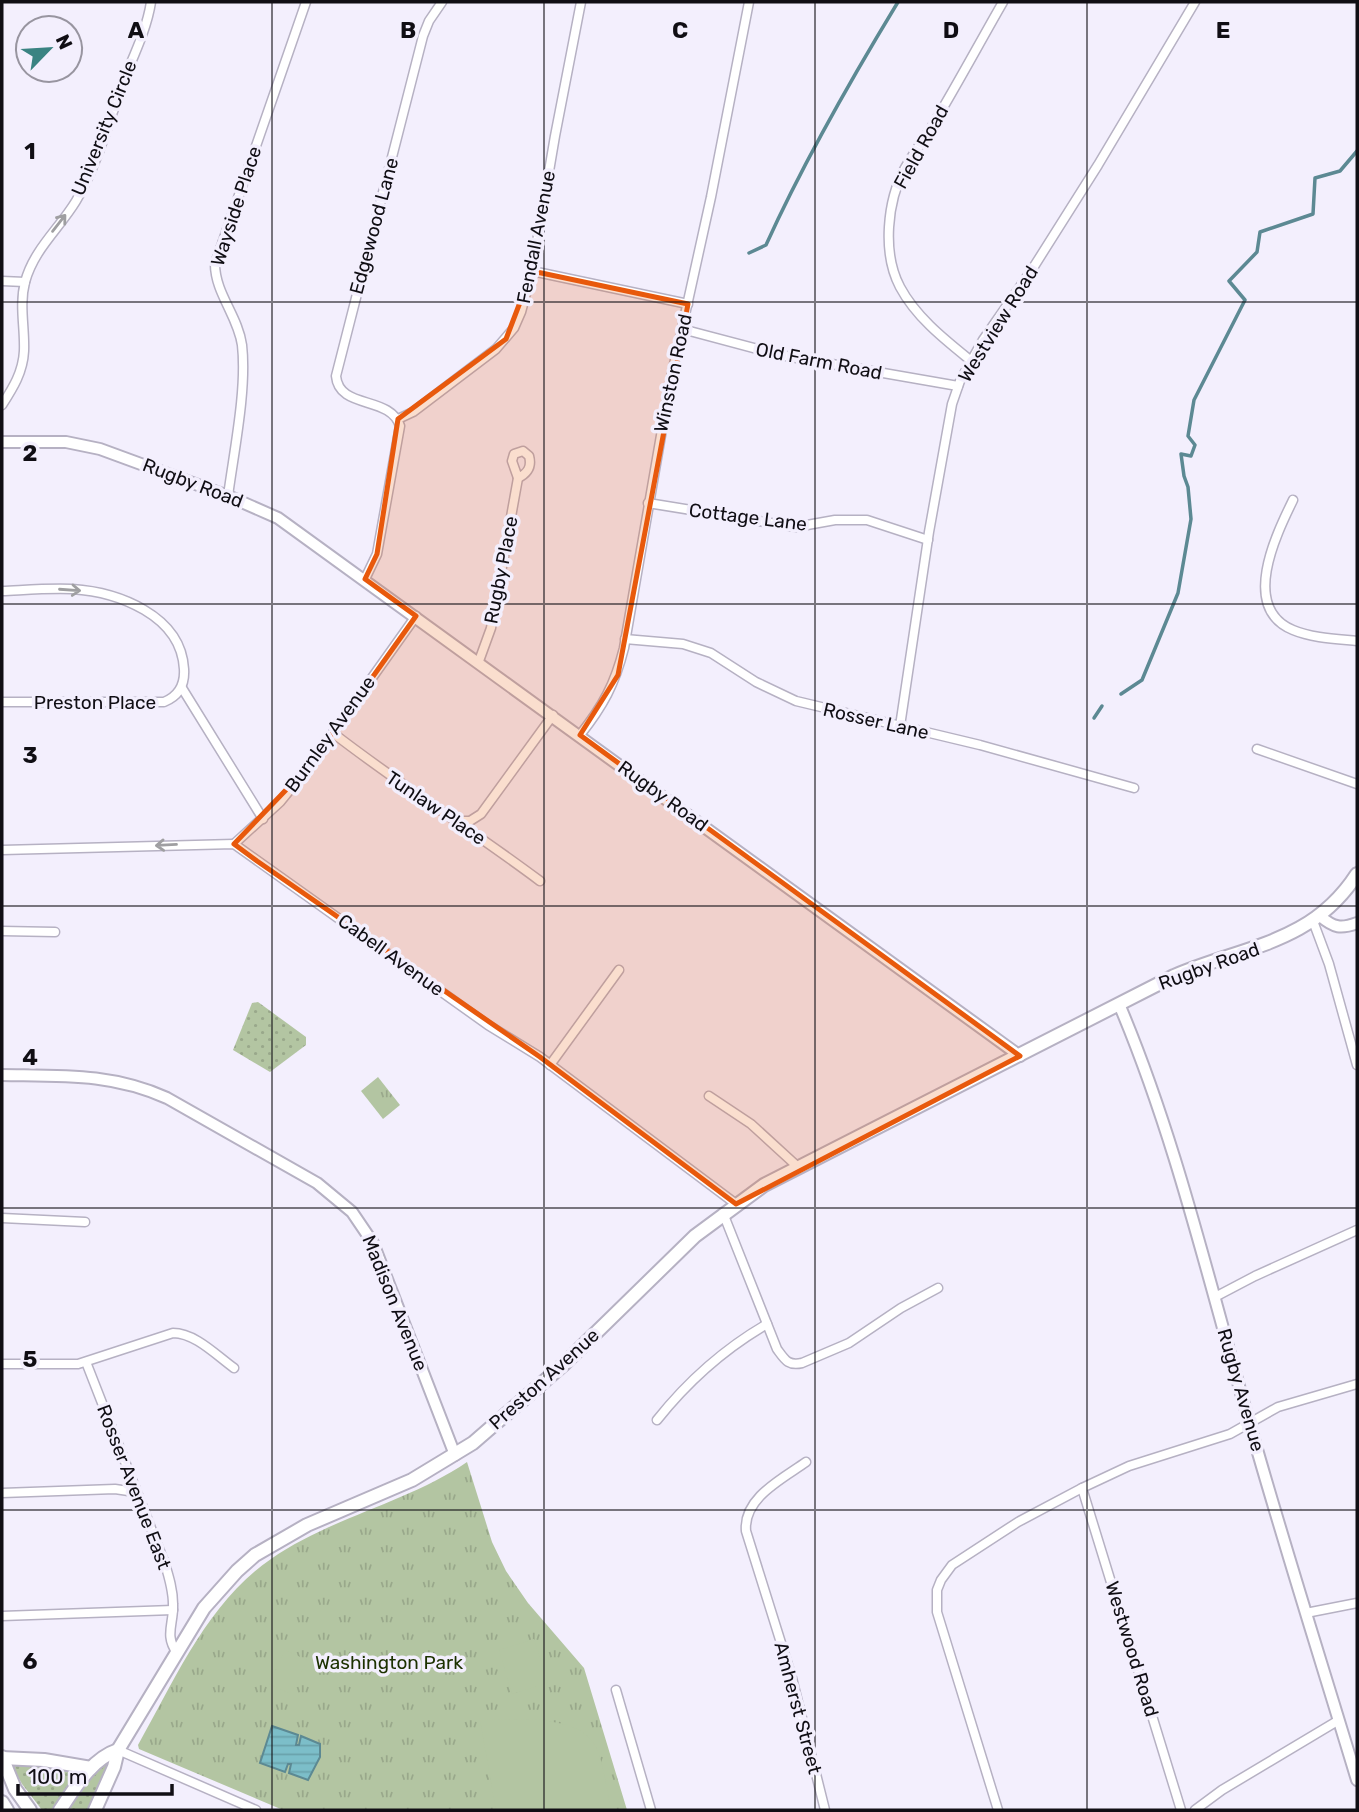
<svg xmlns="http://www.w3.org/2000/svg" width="1359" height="1812" font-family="Rubik,sans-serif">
  <defs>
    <pattern id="grass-dots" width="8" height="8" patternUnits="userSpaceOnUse" patternTransform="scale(1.75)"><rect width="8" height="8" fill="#b3c5a2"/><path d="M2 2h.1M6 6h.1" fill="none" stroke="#99a88b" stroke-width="1.8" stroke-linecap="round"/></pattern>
    <pattern id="park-tufts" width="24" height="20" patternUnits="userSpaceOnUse" patternTransform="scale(1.75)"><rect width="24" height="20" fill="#b3c5a2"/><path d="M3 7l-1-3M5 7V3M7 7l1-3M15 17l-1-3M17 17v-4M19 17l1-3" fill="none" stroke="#99a88b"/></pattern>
    <pattern id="water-rules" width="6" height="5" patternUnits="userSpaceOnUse" patternTransform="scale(1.75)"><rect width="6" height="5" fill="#7cbec9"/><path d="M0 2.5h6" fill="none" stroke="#6aa2ac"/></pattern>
  </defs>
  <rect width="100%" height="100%" fill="#f3effd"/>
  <g fill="url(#grass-dots)">
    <polygon points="258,1002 306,1037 306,1045 270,1072 233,1050 252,1003"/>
    <polygon points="17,1763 77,1773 78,1775 53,1810 42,1810 22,1784 12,1766"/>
    <polygon points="106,1764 109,1767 88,1810 68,1810 93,1776"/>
  </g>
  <g fill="url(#park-tufts)">
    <polygon points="378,1077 400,1105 383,1119 361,1091"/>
    <path d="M467,1462L492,1542L506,1571L528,1603L584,1668L627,1810H283L139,1749L138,1745C175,1680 207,1603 271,1559C331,1517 407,1503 467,1462Z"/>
  </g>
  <g fill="#b3c5a2">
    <polygon points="534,1639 548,1683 512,1694 499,1650"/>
    <polygon points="285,1650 307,1660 291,1694 269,1684"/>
    <path d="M535,1719C606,1728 598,1748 611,1810H496L480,1720Z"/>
  </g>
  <polygon fill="url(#water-rules)" stroke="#5c8993" stroke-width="2" points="272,1726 298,1735 296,1745 299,1745 301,1736 320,1744 320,1757 308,1780 289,1773 291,1764 288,1764 285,1772 260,1763"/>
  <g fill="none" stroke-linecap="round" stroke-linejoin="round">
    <g stroke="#5c8993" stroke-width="3.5">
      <path d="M749,253L766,245C804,161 850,81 898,2"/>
      <polyline points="1121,694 1142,680 1178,593 1191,519 1188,487 1184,476 1181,454 1191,456 1195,445 1188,436 1194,400 1245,300 1229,281 1257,252 1260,232 1313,214 1315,178 1340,171 1357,151"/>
      <polyline points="1094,718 1102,706"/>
    </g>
    <defs>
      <g id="minor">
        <polyline points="532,271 688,304"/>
        <polyline points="2,281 25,282"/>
        <polyline points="682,329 780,355 958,386"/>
        <path d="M970,360C944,339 916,317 900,287C882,253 887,201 905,168C914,152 925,138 934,123C958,83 980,42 1003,2"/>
        <path d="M2,405C13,388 23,372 24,351C25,328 19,305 25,282C34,249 59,229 76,201C97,165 109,122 123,82C133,57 147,29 151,2"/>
        <polyline points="398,419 413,412 496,349 514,328 521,312 532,271 555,136 581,2"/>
        <path d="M523,451L529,456C532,467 528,473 518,478L512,461L514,454Z"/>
        <path d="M228,496C234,451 247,389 242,345C238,316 215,293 215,264L306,2"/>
        <path d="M1293,500C1276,535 1240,608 1293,630C1312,638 1337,639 1357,641"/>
        <polyline points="648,503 796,527 835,520 867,520 928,540"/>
        <path d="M365,579L377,554L400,426C390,395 339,410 336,376L423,36L429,21L442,2"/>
        <path d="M2,591C25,590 48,588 72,589C118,592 181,615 184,669C185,685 179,696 164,702H2"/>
        <polyline points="625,639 683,644 711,653 756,682 796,701 980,745 1134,788"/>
        <polyline points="479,661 491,628 518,478"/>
        <polyline points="182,688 263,819"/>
        <polyline points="900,726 929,532 952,404 960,381 983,340 1033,268 1098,165 1195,2"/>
        <path d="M333,733C400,785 472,830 540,881"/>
        <path d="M580,735C603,706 615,684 624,648L671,378L711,197L749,2"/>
        <polyline points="1257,749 1357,784"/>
        <polyline points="458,821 470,821 481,814 553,715"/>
        <polyline points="234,844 280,802 310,765 416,616"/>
        <polyline points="2,850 234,844 488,1025 540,1057 736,1204"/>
        <polyline points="1313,921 1329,964 1357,1065"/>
        <polyline points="2,931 55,932"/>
        <polyline points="550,1065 619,970"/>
        <polyline points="709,1096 751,1124 798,1167"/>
        <path d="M723,1213L777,1349C785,1360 788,1366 802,1363L849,1343L901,1308L938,1288"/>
        <polyline points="2,1218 85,1222"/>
        <polyline points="1215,1297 1255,1276 1357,1230"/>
        <path d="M86,1362L165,1564C169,1577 173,1590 173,1604C174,1624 164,1635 177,1653"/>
        <path d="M2,1364H78L173,1333C195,1333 216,1355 234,1368"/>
        <path d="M657,1420C688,1381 724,1349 767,1324"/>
        <path d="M806,1462C782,1479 743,1498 746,1531L792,1678L825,1810"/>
        <polyline points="1082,1488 1181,1810"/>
        <polyline points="2,1493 115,1489 135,1492"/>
        <polyline points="1306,1613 1357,1603"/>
        <polyline points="2,1616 173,1610"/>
        <polyline points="616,1690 651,1810"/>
        <polyline points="118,1750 256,1810"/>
        <polyline points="998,1810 937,1612 937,1590 941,1580 952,1565 1018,1522 1082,1488 1129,1466 1230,1434 1278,1407 1357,1384"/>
        <polyline points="1195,1810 1222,1790 1339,1720"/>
      </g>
      <g id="tertiary">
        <polyline points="2,442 66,442 100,449 228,496 278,518 1020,1056"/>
        <path d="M1320,916C1334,928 1341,929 1357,923"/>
        <path d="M1119,1004C1172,1129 1204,1262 1241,1393C1277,1523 1318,1651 1357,1780"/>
        <path d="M2,1075C62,1076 111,1073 167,1098L317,1183L352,1212L373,1243L455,1455"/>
      </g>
      <g id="secondary">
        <polyline points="2,1757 15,1789 30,1810"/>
        <polyline points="2,1758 44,1760 91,1768"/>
        <polyline points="2,1802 7,1810"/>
      </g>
      <g id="primary">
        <path d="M60,1810C75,1788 91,1759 118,1750"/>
        <path d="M95,1810L114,1767L118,1750L204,1608L237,1571L255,1555L307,1525L412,1480L473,1443L563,1365L695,1236L764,1185L1174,976C1244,946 1312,944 1357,874"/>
      </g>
    </defs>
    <use href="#minor" stroke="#b6b1c3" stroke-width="11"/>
    <use href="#tertiary" stroke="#b6b1c3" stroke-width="14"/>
    <use href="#secondary" stroke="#b6b1c3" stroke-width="16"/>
    <use href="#primary" stroke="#b6b1c3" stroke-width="16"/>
    <use href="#minor" stroke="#fff" stroke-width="8"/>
    <use href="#tertiary" stroke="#fff" stroke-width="10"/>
    <use href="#secondary" stroke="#fff" stroke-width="12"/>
    <use href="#primary" stroke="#fff" stroke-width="12"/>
  </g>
  <defs><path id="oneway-shaft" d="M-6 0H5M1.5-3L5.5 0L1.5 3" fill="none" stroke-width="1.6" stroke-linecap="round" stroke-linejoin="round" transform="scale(1.75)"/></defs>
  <g stroke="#9f9fa1">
    <use href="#oneway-shaft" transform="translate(59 223) rotate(-52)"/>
    <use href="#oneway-shaft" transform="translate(70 590) rotate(4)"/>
    <use href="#oneway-shaft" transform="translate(166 845) rotate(177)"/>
  </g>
  <path fill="#e8590c" fill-opacity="0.2" stroke="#e8590c" stroke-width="5" stroke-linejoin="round" d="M532,271L688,304L618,675L580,735L1020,1056L736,1204L540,1057L257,861L234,844L310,765L416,616L365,579L377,554L398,419L506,339Z"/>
  <path fill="none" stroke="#100e14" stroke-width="2" stroke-opacity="0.55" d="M272,2V1810M544,2V1810M815,2V1810M1087,2V1810M2,302H1357M2,604H1357M2,906H1357M2,1208H1357M2,1510H1357"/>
  <g text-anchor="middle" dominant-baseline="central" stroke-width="7" stroke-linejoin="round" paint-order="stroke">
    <g font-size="19" fill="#100e14" stroke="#f3effd">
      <text transform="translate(104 128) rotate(-68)">University Circle</text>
      <text transform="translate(921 147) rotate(-61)">Field Road</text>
      <text transform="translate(236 206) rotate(-72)">Wayside Place</text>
      <text transform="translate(374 226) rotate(-75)">Edgewood Lane</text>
      <text transform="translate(536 237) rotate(-79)">Fendall Avenue</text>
      <text transform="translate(998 324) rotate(-58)">Westview Road</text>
      <text transform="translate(819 361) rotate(11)">Old Farm Road</text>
      <text transform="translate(673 373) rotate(-78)">Winston Road</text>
      <text transform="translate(193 483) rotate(21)">Rugby Road</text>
      <text transform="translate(748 517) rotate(7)">Cottage Lane</text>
      <text transform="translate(501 570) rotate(-79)">Rugby Place</text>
      <text x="95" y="702">Preston Place</text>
      <text transform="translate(876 721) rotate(13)">Rosser Lane</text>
      <text transform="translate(330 734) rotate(-54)">Burnley Avenue</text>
      <text transform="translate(663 796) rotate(36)">Rugby Road</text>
      <text transform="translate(436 808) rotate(34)">Tunlaw Place</text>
      <text transform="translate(391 955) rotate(36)">Cabell Avenue</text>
      <text transform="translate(1209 966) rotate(-20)">Rugby Road</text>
      <text transform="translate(395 1303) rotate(68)">Madison Avenue</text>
      <text transform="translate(544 1379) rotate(-42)">Preston Avenue</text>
      <text transform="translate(1241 1390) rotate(74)">Rugby Avenue</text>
      <text transform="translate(134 1487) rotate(69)">Rosser Avenue East</text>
      <text transform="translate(1132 1649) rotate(73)">Westwood Road</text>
      <text transform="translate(798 1708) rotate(75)">Amherst Street</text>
    </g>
    <g font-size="19" fill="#1c3100" stroke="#f3effd">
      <text x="389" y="1662">Washington Park</text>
    </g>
  </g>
  <g font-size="23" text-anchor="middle" font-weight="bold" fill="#100e14" stroke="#f3effd" stroke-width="7" stroke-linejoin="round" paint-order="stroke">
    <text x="136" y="38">A</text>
    <text x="408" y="38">B</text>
    <text x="680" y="38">C</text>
    <text x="951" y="38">D</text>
    <text x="1223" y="38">E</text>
    <text x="30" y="159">1</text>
    <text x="30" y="461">2</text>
    <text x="30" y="763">3</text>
    <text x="30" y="1065">4</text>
    <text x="30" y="1367">5</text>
    <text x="30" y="1669">6</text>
  </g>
  <rect width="1359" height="1812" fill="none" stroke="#100e14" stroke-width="7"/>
  <g transform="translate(49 49) rotate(65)"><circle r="33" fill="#f3effd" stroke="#9895a0" stroke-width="2"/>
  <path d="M0-5L12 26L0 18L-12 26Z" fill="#3a8382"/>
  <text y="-10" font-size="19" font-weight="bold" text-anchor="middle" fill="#100e14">N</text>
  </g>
  <path d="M18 1784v10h154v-10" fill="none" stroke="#100e14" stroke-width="3.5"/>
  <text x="28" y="1784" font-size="21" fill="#100e14" stroke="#f3effd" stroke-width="5" paint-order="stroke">100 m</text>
</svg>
